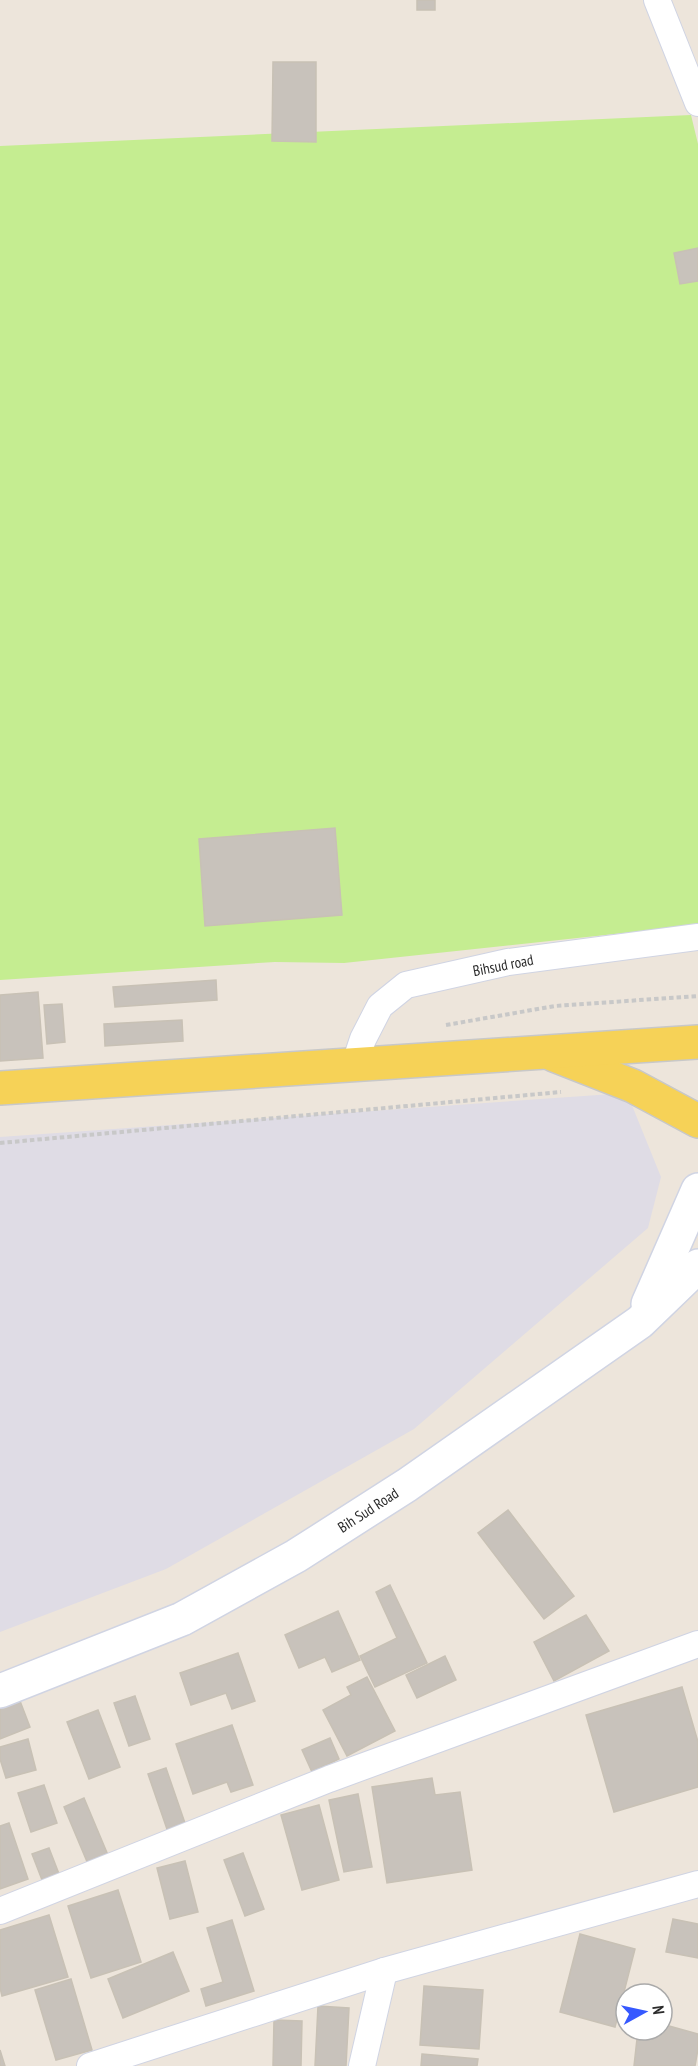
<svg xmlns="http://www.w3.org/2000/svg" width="698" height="2066" font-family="'PT Sans Narrow',sans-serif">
  <rect width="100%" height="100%" fill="#ede5db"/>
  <polygon fill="#dfdce5" points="627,1093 661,1177 648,1228 414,1429 166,1569 0,1632 0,1137"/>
  <polygon fill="#c5ed91" points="691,115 698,144 698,925 344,963 275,962 0,980 0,146"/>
  <g fill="#c8c2bb" stroke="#c8c1b5" stroke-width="1.5">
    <rect x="417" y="0" width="18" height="10"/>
    <polygon points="273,62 316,62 316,142 272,141"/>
    <polygon points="698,248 698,281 680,284 674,253"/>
    <polygon points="335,828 342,915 205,926 199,839"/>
    <polygon points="216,980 217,1000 115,1007 113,987"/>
    <polygon points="38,992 43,1058 0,1061 0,995"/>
    <polygon points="62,1004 65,1042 47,1044 44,1005"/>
    <polygon points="182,1020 183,1041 105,1046 104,1024"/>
    <polygon points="508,1510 574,1596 544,1619 478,1533"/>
    <polygon points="390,1585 427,1663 375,1687 360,1656 397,1638 376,1592"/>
    <polygon points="338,1611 360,1660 332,1672 325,1657 299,1668 285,1635"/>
    <polygon points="586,1615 609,1651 554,1681 534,1642"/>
    <polygon points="238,1653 255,1701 232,1709 226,1693 191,1705 180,1673"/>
    <polygon points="445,1656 456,1680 417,1698 406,1675"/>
    <polygon points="367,1677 395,1731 347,1756 323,1710 351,1695 347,1687"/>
    <polygon points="682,1687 698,1742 698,1787 614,1812 586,1715"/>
    <polygon points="135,1696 150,1739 129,1746 114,1703"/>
    <polygon points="20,1701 30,1727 0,1739 0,1708"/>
    <polygon points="98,1710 120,1767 89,1779 67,1722"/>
    <polygon points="232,1725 253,1785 231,1792 227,1782 193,1794 176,1744"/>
    <polygon points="330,1738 339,1759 312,1772 302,1750"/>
    <polygon points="28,1739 36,1770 6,1778 0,1759 0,1747"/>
    <polygon points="166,1768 186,1826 168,1832 148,1774"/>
    <polygon points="432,1778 435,1795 460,1792 472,1870 387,1883 372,1787"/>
    <polygon points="44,1785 57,1823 31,1832 18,1793"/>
    <polygon points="358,1794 372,1867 344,1872 329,1800"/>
    <polygon points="84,1798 108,1855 88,1864 64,1807"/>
    <polygon points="319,1805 339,1880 302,1890 281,1815"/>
    <polygon points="9,1823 28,1879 0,1889 0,1826"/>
    <polygon points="49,1848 61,1879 44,1885 32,1854"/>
    <polygon points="243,1853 264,1909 245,1916 224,1860"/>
    <polygon points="185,1861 198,1912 170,1919 157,1868"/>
    <polygon points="118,1890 141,1962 91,1978 68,1906"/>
    <polygon points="49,1915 68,1977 2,1996 0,1988 0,1930"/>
    <polygon points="673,1919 698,1924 698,1958 666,1952"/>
    <polygon points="232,1920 254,1991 206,2006 201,1989 223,1982 207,1928"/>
    <polygon points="580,1934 635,1949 615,2027 560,2012"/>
    <polygon points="173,1952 189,1991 123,2018 108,1979"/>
    <polygon points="71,1979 92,2050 56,2060 35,1990"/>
    <polygon points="424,1986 483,1990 479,2049 420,2045"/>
    <polygon points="318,2006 349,2008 346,2066 315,2066"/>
    <polygon points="274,2020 302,2021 301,2066 273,2066"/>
    <polygon points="662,2024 698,2034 698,2049 695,2066 634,2066 638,2030 662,2030"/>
    <polygon points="0,2050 5,2066 0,2066"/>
    <polygon points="422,2054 478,2059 477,2066 421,2066"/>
  </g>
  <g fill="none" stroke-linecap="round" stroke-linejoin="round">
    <defs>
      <g id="minor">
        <polyline points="657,0 698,103"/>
        <polyline points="354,1066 363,1039 380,1006 406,985 508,962 698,937"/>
        <polyline points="0,1911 329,1779 698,1644"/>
        <polyline points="90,2066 384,1971 698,1884"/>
        <polyline points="362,2066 384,1971"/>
      </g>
      <g id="secondary">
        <polyline points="648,1304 698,1190"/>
        <polyline points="0,1691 182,1619 296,1556 407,1485 640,1322 698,1266"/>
      </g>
      <g id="primary">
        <polyline points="554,1055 633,1086 698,1121"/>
        <polyline points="0,1088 698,1042"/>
      </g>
    </defs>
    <use href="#minor" stroke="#d0d4e3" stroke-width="28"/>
    <use href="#secondary" stroke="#d0d4e3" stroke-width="36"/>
    <use href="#primary" stroke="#c8c8c8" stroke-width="36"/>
    <g stroke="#c8c8c8" stroke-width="4" stroke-dasharray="4.5 3" stroke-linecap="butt">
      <polyline points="446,1025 555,1006 698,996"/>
      <polyline points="0,1143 561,1092"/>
    </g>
    <use href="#minor" stroke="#fff" stroke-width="26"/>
    <use href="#secondary" stroke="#fff" stroke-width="33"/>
    <use href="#primary" stroke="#f6d257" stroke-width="33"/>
  </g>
  <g text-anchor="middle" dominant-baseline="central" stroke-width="4.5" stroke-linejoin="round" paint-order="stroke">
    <g font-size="15" fill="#2a2a2a" stroke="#fff">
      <text transform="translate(503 965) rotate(-11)">Bihsud road</text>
      <text transform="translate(368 1510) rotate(-33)">Bih Sud Road</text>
    </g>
  </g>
  <g transform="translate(644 2012) rotate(82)"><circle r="28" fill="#ffffff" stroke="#aaaaaa" stroke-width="1.5"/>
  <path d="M0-4.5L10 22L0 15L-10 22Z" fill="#3659ff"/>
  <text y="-9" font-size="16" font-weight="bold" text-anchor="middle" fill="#2a2a2a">N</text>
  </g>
</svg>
